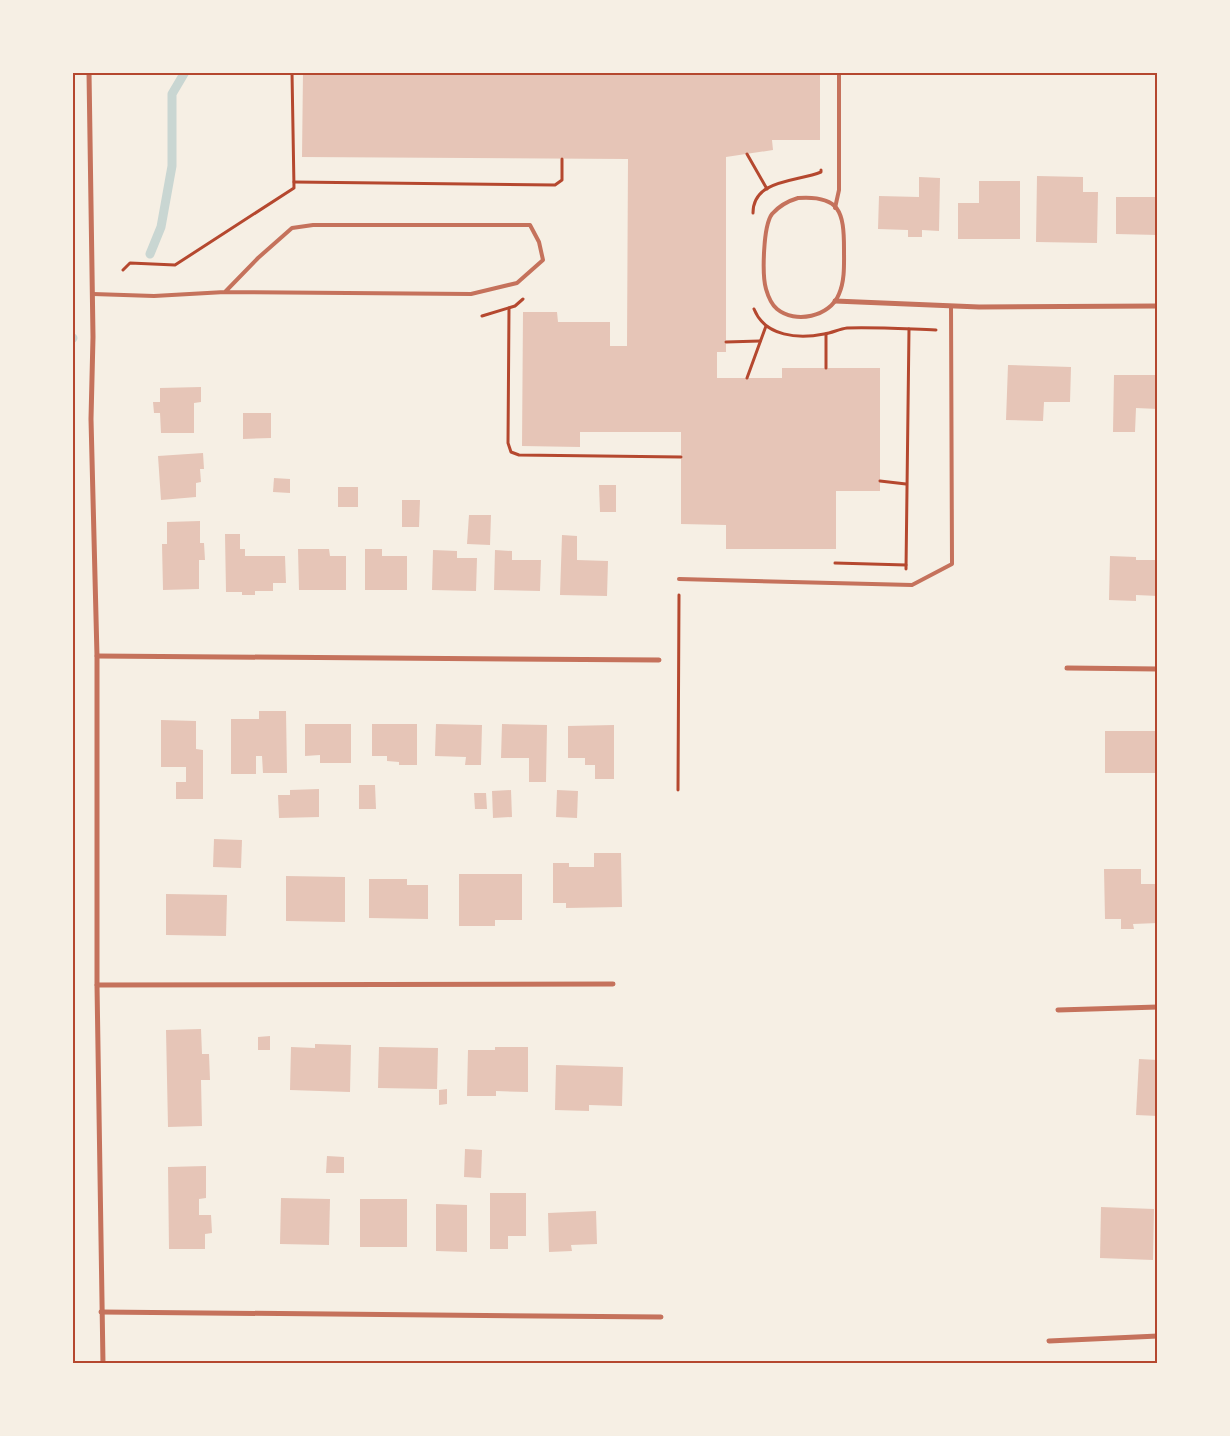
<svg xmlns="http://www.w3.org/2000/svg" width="1230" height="1436" font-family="Manrope,sans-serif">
  <rect width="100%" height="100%" fill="#f6efe4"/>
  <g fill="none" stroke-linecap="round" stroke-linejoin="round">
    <g stroke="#c9d6d2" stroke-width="9">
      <polyline points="150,254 161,227 172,166 172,94 185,72"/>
      <polyline points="72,339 73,338"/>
    </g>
  </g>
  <g fill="#e6c5b7">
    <polygon points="303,72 820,72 820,140 772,140 773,150 726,157 726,352 717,352 717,378 782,378 782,368 880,368 880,491 836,491 836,549 726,549 726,525 681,524 681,432 580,432 580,447 522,446 523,312 557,312 558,322 610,322 610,346 627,346 628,159 302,157"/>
    <polygon points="1037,176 1083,177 1083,192 1098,192 1097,243 1036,242"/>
    <polygon points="919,177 940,178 939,231 922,230 922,237 908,237 908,230 878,229 879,196 919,197"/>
    <polygon points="979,181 1020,181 1020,239 958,239 958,203 979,203"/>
    <polygon points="1116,197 1158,197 1158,235 1116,234"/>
    <polygon points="1008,365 1071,367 1070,402 1044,402 1043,421 1006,420"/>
    <polygon points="1114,375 1158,375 1158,409 1136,408 1135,432 1113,432"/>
    <polygon points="201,387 201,402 194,403 194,433 161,433 160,413 154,413 153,402 160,402 160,388"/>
    <polygon points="243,413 271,413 271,438 243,439"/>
    <polygon points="203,453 204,469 200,469 201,482 196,483 196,497 161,500 158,456"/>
    <polygon points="274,478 290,479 290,493 273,492"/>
    <polygon points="599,485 616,485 616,512 600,512"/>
    <rect x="338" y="487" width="20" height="20"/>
    <polygon points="402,500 420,500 419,527 402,527"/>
    <polygon points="469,515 491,515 490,545 467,544"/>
    <polygon points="200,521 200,543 204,543 205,560 199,560 199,589 163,590 162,544 167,544 167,522"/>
    <polygon points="225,534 240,534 240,549 245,549 245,556 285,556 286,583 273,583 273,591 255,591 255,595 242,595 242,592 226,592"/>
    <polygon points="562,535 577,536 577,560 608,561 607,596 560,595"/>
    <polygon points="298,549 329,549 330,556 346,556 346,590 299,590"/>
    <polygon points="365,549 382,549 382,556 407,556 407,590 365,590"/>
    <polygon points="433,550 457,551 457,558 477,558 476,591 432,590"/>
    <polygon points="495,550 512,551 512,560 541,560 540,591 494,590"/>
    <polygon points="1110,556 1136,557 1136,560 1158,560 1158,596 1136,595 1136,601 1109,600"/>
    <polygon points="259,711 286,711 287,773 263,773 262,756 256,756 256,774 231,774 231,719 259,719"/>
    <polygon points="161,720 196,721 196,749 203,750 203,799 176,799 176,782 186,782 186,767 161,767"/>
    <polygon points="305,724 351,724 351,763 320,763 320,755 305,756"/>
    <polygon points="372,724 417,724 417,765 399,765 399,762 387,761 387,756 372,756"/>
    <polygon points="436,724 482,725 481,765 465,765 466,757 435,756"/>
    <polygon points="502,724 547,725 546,782 529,782 529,758 501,758"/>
    <polygon points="614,725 614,779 595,779 595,765 585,765 585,758 568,758 568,726"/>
    <rect x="1105" y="731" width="53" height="42"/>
    <polygon points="359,785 375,785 376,809 359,809"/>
    <polygon points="319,789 319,817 279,818 278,795 290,795 290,790"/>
    <polygon points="511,790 512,817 493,818 492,791"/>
    <polygon points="557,790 578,791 577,818 556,817"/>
    <polygon points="474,793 486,793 487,809 475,809"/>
    <polygon points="214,839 242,840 241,868 213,867"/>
    <polygon points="594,853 621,853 622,907 566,908 566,903 553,903 553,863 569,863 569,867 594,867"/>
    <polygon points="1104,869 1141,869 1141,884 1158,884 1158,923 1133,924 1134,929 1121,929 1121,919 1105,919"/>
    <polygon points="459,874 522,874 522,920 495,920 495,926 459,926"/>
    <polygon points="286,876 345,877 345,922 286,921"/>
    <polygon points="369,879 407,879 407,885 428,885 428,919 369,918"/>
    <polygon points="166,894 227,895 226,936 166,935"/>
    <polygon points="201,1029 202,1054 209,1054 210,1080 201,1080 202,1126 168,1127 166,1030"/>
    <polygon points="270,1036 270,1050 258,1050 258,1037"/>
    <polygon points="315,1044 351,1045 350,1092 290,1090 291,1047 315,1048"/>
    <polygon points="379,1047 438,1048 437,1089 378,1088"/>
    <polygon points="495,1047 528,1047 528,1092 496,1091 496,1096 467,1096 468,1050 495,1050"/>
    <polygon points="1139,1059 1158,1060 1158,1116 1136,1115"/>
    <polygon points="556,1065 623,1067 622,1106 589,1105 589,1111 555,1110"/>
    <polygon points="447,1089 447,1104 439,1105 439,1090"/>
    <polygon points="465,1149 482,1150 481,1178 464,1177"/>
    <polygon points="327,1156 344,1157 344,1173 326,1173"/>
    <polygon points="206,1166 206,1198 199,1199 199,1215 211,1215 212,1233 205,1234 205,1249 169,1249 168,1167"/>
    <polygon points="490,1193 526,1193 526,1236 508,1236 508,1249 490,1249"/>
    <polygon points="281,1198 330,1199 329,1245 280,1244"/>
    <rect x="360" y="1199" width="47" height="48"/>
    <polygon points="436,1204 467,1205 467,1252 436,1251"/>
    <polygon points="1101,1207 1154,1209 1153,1260 1100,1258"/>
    <polygon points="596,1211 597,1244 571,1245 572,1251 549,1252 548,1213"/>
  </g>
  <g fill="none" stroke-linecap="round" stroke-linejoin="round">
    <g stroke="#b5482f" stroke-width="3">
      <polyline points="747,154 767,189"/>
      <polyline points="294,182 555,185 562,180 562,159"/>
      <path d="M753,213C753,179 797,182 821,172V170"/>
      <polyline points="123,270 130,263 175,265 294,188 292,72"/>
      <polyline points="509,308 508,443 511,452 519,455 681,457"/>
      <path d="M754,309C765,337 799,339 824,334C832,333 839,329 847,328C876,327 906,329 936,330"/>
      <polyline points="482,316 515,306 523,299"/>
      <polyline points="826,334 826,368"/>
      <polyline points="726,342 760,341"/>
      <polyline points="747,378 766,326"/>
      <polyline points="880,481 906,484"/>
      <polyline points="835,563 906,565"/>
      <polyline points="906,569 909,329"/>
      <polyline points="678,790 679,595"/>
    </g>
    <g stroke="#c5725c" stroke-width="4">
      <path d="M798,198C840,195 844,212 844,249C844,264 845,280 839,294C830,317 795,324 777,309C772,305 768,296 766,289C762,275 763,226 772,214C779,206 788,201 798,198Z"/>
      <polyline points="835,208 839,190 839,72"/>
      <polyline points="93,294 154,296 225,292 471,294 517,283 543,260 539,242 530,225 313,225 292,228 258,258 225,292"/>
      <polyline points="679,579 912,585 952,564 951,306"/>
    </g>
    <g stroke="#c5725c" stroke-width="5">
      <polyline points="89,72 93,337 91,419 97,656 97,985 103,1364"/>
      <polyline points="835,301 979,307 1158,306"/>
      <polyline points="97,656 659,660"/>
      <polyline points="1067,668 1158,669"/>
      <polyline points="97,985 613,984"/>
      <polyline points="1058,1010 1158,1007"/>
      <polyline points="101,1312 661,1317"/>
      <polyline points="1049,1341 1158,1336"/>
    </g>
  </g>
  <rect width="1230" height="1436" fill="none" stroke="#f6efe4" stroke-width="148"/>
  <rect x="74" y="74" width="1082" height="1288" fill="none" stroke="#b5482f" stroke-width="2"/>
</svg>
